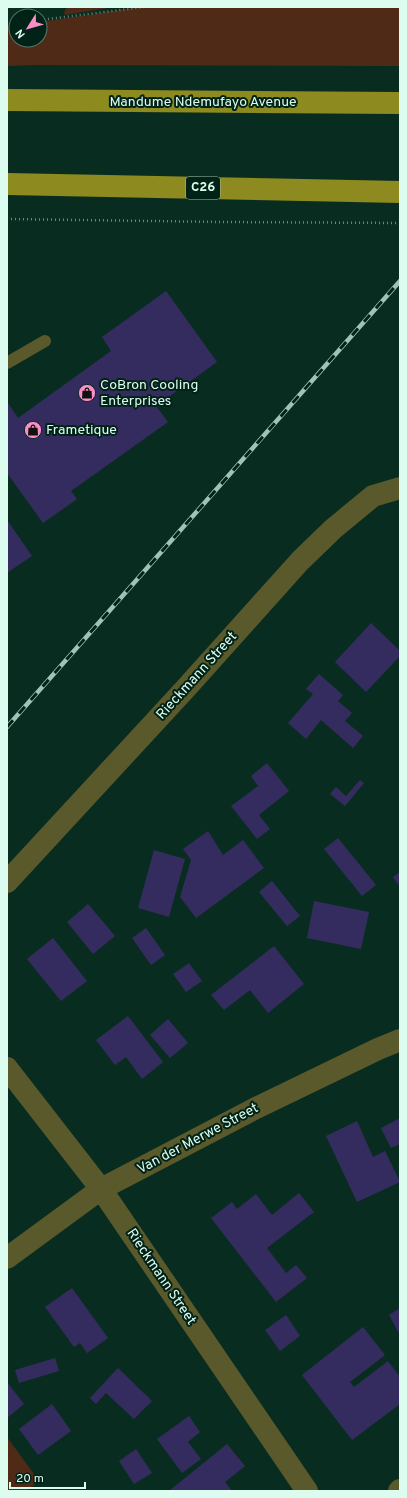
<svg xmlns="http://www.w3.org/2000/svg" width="407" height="1498" font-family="Overpass,sans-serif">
  <rect width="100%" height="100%" fill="#092c21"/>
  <g fill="#4f2b17">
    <polygon points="68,7 115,7 64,15 65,10"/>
    <polygon points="141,7 400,7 400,66 34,65 7,66 7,26 16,25 16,40 40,40 40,22"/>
    <polygon points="7,1437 39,1481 26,1491 7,1491"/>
  </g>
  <g fill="#342c5e">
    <polygon points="166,291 217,362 156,406 168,422 71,491 77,499 43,523 7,473 7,404 8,403 18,418 111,351 102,337"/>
    <polygon points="7,520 32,556 7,573"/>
    <polygon points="371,623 400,651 400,656 366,692 335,662"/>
    <polygon points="319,674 343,695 338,701 352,713 345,721 363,736 353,748 321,720 306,739 288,723 313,694 306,689"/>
    <polygon points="267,763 289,791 259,815 270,829 257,839 231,806 258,786 251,776"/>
    <polygon points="360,780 364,783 345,806 330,794 336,787 346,796"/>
    <polygon points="208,831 223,855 243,840 264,868 196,918 180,897 191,860 183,849"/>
    <polygon points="338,838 376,885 362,896 324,849"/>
    <polygon points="154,850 185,859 169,917 138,908"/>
    <polygon points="400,872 400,887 393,877"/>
    <polygon points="272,881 300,916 287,926 259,892"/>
    <polygon points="314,901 369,912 361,949 307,938"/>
    <polygon points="88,904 115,936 93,954 67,922"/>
    <polygon points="146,928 165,955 151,965 132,938"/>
    <polygon points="53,938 87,981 61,1001 27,959"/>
    <polygon points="274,946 304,984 268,1013 250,990 224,1010 211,995"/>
    <polygon points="189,963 202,981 186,992 173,974"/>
    <polygon points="128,1016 163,1062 142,1079 126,1057 115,1065 96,1040"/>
    <polygon points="168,1019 188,1043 170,1058 150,1035"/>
    <polygon points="400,1118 400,1144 391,1148 381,1128"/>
    <polygon points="357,1121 373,1157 385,1151 400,1182 357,1202 326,1136"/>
    <polygon points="299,1193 314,1212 267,1248 286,1273 296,1265 307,1278 276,1302 211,1218 232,1202 237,1209 256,1194 272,1215"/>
    <polygon points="72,1288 108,1338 87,1353 80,1343 74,1347 45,1307"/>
    <polygon points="400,1308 400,1335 389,1315"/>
    <polygon points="286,1315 300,1336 280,1351 265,1330"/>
    <polygon points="363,1327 385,1355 350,1382 354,1387 388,1361 400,1377 400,1404 352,1440 302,1375"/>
    <polygon points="55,1358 59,1371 19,1383 15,1370"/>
    <polygon points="118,1368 152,1401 134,1419 106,1393 96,1404 90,1398"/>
    <polygon points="7,1382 24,1404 7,1418"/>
    <polygon points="52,1404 71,1431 38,1455 19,1429"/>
    <polygon points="189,1416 200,1432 188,1442 201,1459 182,1473 157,1439"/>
    <polygon points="227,1444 245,1466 225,1482 232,1491 169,1491"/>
    <polygon points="136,1449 152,1473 134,1484 119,1461"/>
  </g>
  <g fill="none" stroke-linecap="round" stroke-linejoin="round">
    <g stroke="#698b7f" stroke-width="2.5" stroke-dasharray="1 3" stroke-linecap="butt">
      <polyline points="40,20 144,7"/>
      <polyline points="7,23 16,22"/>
      <polyline points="7,219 223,222 400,223"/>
    </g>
    <polyline stroke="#59592b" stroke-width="12" points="7,363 45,341"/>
    <g stroke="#59592b" stroke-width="22">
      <polyline points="7,882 187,687 300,561 333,529 373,496 400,488"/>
      <polyline points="7,1068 101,1189 307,1491"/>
      <polyline points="7,1258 101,1189 256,1108 378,1049 400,1040"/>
      <polyline points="399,1491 400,1490"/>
    </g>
    <g stroke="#8d8b1f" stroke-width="22">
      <polyline points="7,100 400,103"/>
      <polyline points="7,184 400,192"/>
    </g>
    <defs>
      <polyline id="rail" points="7,727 400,281"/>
    </defs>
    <use href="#rail" stroke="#a1c2b6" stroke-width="4.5"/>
    <use href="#rail" stroke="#002217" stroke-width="3" stroke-dasharray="9" stroke-linecap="butt"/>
  </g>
  <defs>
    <symbol id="shop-disc" viewBox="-11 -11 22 22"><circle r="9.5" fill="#fa8fc7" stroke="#002217"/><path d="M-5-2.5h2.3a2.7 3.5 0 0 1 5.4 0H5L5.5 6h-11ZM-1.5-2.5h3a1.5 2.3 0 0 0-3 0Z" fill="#111"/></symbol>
  </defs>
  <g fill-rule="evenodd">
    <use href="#shop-disc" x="77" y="383" width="20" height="20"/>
    <use href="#shop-disc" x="23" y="420" width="20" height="20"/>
  </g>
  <g text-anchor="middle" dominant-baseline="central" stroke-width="4" stroke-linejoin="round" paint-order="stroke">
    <rect fill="#002217" stroke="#9abbae" stroke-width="1" x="186" y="177" width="34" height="22" rx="3"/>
    <g font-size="13" font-weight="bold" fill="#dcfcef">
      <text x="203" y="188">C26</text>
    </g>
    <g font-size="14" fill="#dcfcef" stroke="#002217">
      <text x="203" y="102">Mandume Ndemufayo Avenue</text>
      <text transform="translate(197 676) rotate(-48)">Rieckmann Street</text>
      <text transform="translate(198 1139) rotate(-28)">Van der Merwe Street</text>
      <text transform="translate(161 1277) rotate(56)">Rieckmann Street</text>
    </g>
    <g font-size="14" fill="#dcfcef" stroke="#002217" text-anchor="start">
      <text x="100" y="385">CoBron Cooling<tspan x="100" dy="16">Enterprises</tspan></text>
      <text x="46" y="430">Frametique</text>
    </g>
  </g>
  <rect width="407" height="1498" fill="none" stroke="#dcfcef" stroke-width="16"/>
  <g transform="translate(28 28) rotate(233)"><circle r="19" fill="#002217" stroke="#58796d"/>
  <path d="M0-3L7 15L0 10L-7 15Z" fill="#fa8fc7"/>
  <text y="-6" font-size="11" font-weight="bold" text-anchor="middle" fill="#dcfcef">N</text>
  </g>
  <path d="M10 1482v6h75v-6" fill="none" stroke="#dcfcef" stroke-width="2"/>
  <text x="16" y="1482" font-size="12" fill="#dcfcef" stroke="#002217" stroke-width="3" paint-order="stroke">20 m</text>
</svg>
